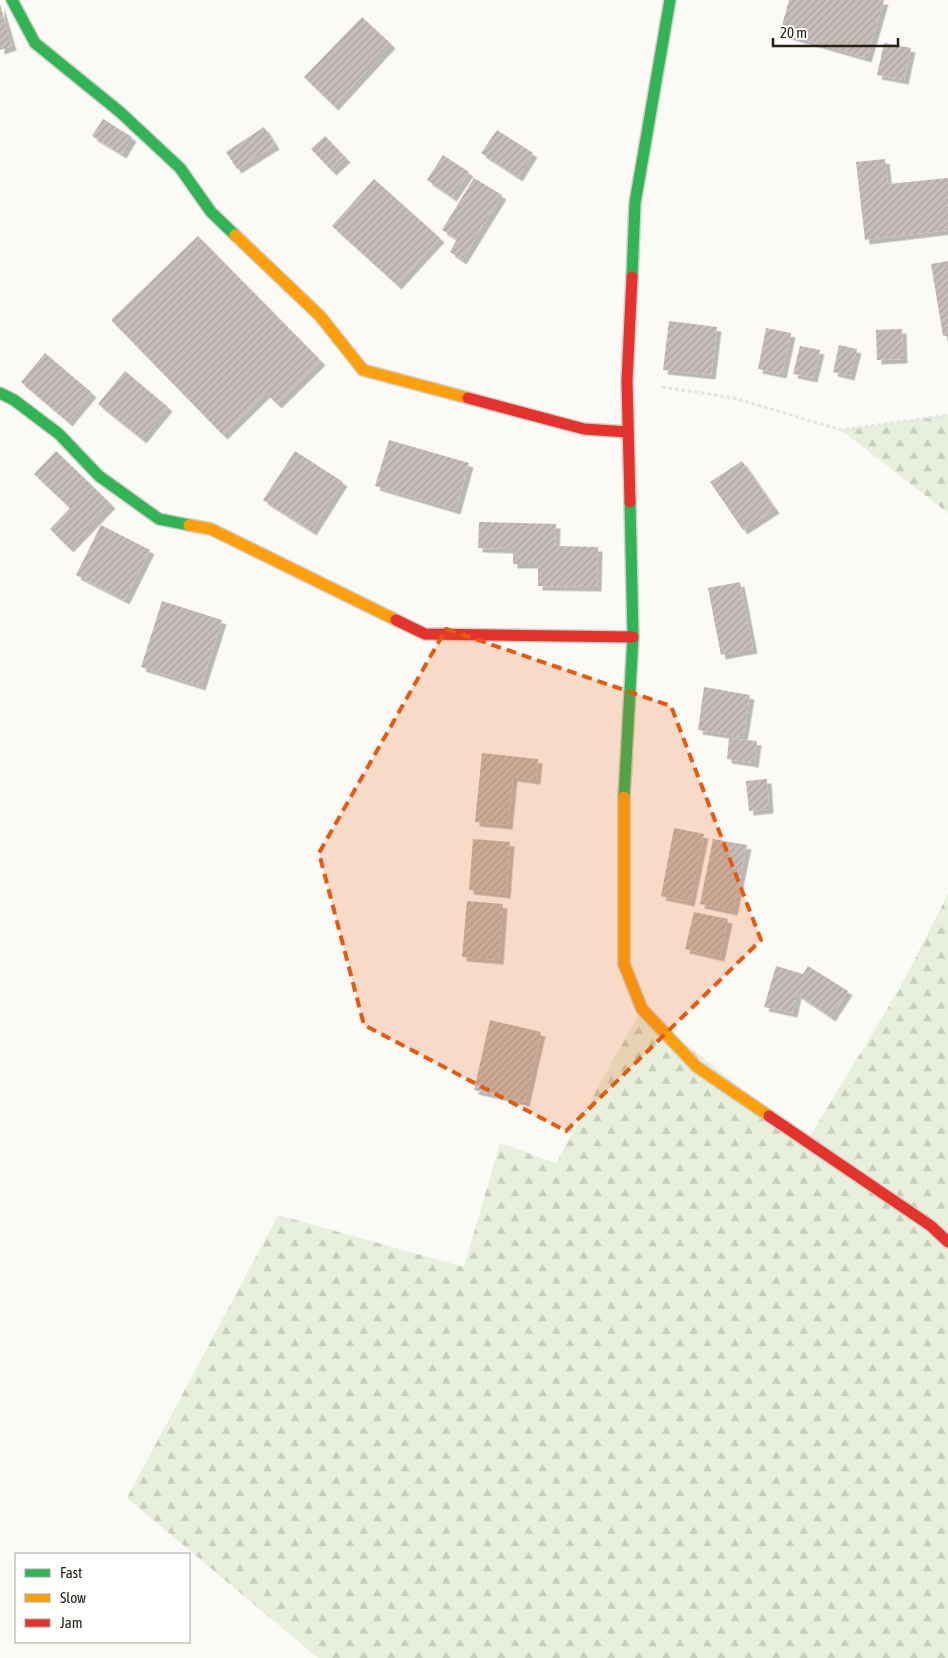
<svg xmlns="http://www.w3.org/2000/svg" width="948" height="1658" font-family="'Asap Condensed',sans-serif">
  <defs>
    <pattern id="forest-firs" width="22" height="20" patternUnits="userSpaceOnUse" patternTransform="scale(1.25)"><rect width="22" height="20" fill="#e8f0dd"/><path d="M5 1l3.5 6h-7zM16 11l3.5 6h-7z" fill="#c7cebd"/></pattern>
    <pattern id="building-hatch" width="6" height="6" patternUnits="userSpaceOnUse" patternTransform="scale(1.25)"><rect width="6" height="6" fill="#c7bdbb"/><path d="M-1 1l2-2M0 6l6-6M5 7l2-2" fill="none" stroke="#aba2a0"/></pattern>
    <filter id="shadow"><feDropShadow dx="4.5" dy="4.5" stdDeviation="0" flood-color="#0004"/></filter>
  </defs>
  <rect width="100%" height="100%" fill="#fcfaf7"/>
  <g fill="url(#forest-firs)">
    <polygon points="948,415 948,513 841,430"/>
    <polygon points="948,894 948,1658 318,1658 127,1498 278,1215 464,1267 500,1143 556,1163 642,1009 807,1141 901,986"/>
  </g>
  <g fill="url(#building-hatch)" filter="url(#shadow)">
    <polygon points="789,0 884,0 867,58 780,33"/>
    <polygon points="0,4 12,46 0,50"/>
    <polygon points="362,17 391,44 334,106 304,77"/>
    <polygon points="884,43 911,48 904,80 877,75"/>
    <polygon points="103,119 132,137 122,154 92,136"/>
    <polygon points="264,127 275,145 237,169 226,152"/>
    <polygon points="497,130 533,153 518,177 481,153"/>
    <polygon points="325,136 346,158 332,171 311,149"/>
    <polygon points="443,155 469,172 452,197 427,180"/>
    <polygon points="885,159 888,184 948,178 948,230 865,240 856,162"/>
    <polygon points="474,178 502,195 462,260 450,252 457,239 442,230"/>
    <polygon points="374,179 440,238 397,285 332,226"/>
    <polygon points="198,236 321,361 277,404 266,393 223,435 111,320"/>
    <polygon points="948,261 948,336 943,336 931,264"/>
    <polygon points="669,321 717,327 711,375 663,370"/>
    <polygon points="766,328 791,333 782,374 758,369"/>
    <polygon points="902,329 903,359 877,360 876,330"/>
    <polygon points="839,345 857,349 850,376 833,372"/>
    <polygon points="800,346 820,350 813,378 793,374"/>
    <polygon points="45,353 92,393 68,422 21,382"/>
    <polygon points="125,371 168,407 142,439 98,404"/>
    <polygon points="389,440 469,463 456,510 375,486"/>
    <polygon points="56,451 111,504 69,548 50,529 70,508 34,474"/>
    <polygon points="295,451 343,482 312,531 263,500"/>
    <polygon points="742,461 775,509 743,530 710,482"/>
    <polygon points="479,522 556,524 555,546 598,547 597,587 538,586 538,564 513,564 513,549 478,548"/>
    <polygon points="101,525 150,550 125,600 76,575"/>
    <polygon points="740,582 753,649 721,655 708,588"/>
    <polygon points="162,601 222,620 201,686 141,667"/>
    <polygon points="704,687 750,695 743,737 698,730"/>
    <polygon points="729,738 757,741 754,763 727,759"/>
    <polygon points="482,753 538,759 536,780 513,777 508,825 475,822"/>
    <polygon points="767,779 769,809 749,811 746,781"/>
    <polygon points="674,828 704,834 690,902 661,896"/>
    <polygon points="473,839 510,842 506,894 469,890"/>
    <polygon points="713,839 747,845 733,911 700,904"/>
    <polygon points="467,901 503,904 499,960 462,957"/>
    <polygon points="694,912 728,919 720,957 685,949"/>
    <polygon points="776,966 803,974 808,966 848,991 831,1017 797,994 793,1013 764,1007"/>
    <polygon points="490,1020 541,1032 525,1102 474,1090"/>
  </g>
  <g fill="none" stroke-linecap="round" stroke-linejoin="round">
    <defs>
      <g id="fast">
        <polyline points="12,0 35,43 120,112 180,168 211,212 235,235"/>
        <polyline points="632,277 635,203 670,0"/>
        <polyline points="0,393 14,400 59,434 99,476 159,519 189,525"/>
        <polyline points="624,797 633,637 630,502"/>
      </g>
      <g id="slow">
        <polyline points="235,235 320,316 363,370 468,398"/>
        <polyline points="189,525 211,529 396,620"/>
        <polyline points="624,797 624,964 642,1009 697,1067 769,1116"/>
      </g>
      <g id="jam">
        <polyline points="468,398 584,429 628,432"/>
        <polyline points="630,502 627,381 632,277"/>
        <polyline points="396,620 425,634 633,637"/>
        <polyline points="769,1116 931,1226 948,1242"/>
      </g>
    </defs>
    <use href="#fast" stroke="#d1cfc7" stroke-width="14"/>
    <use href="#slow" stroke="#d1cfc7" stroke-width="14"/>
    <use href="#jam" stroke="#d1cfc7" stroke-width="14"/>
    <polyline stroke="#e5e4e3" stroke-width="3" stroke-dasharray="4 2.5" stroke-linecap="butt" points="662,387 734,398 841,430 948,415"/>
    <use href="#fast" stroke="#30b455" stroke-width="11"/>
    <use href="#slow" stroke="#ff9f0a" stroke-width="11"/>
    <use href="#jam" stroke="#e5322d" stroke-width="11"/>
  </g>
  <path fill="#e8590c" fill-opacity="0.2" stroke="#e8590c" stroke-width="4" stroke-dasharray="10 6" stroke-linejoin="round" d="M446,629L671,706L761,940L566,1131L364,1025L319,853Z"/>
  <rect x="15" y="1553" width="175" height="90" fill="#ffffff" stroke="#a7a6a1"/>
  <rect x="25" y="1569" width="25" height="8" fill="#30b455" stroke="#a7a6a1"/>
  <text x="60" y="1578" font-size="15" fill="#242014">Fast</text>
  <rect x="25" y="1594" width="25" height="8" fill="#ff9f0a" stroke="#a7a6a1"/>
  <text x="60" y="1603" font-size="15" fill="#242014">Slow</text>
  <rect x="25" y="1619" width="25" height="8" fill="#e5322d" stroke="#a7a6a1"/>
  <text x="60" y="1628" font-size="15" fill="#242014">Jam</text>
  <path d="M773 38v8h125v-8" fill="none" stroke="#242014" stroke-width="2.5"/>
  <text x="780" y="38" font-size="15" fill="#242014" stroke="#ffffff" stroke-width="4" paint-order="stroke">20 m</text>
</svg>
